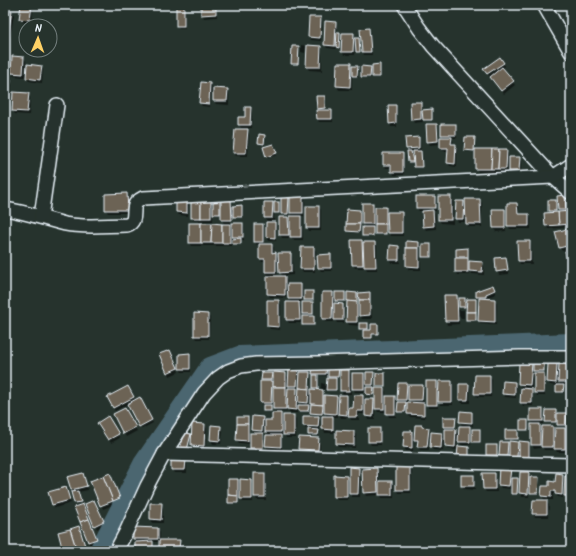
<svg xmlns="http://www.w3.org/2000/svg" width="576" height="556" font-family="Kalam,sans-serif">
  <rect width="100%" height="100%" fill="#26332d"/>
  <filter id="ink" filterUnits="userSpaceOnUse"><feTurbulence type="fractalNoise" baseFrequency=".025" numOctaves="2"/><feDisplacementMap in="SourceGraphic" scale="8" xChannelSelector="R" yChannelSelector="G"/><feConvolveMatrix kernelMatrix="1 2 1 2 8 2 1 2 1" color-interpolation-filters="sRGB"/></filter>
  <g filter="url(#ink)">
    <g fill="#0007" fill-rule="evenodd">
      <polygon points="22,5 31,6 33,9 32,23 22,22 20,19"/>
      <polygon points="184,5 185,9 185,29 179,29 177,26"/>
      <polygon points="202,5 217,5 217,17 204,18 202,14"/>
      <polygon points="234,5 242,5 242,7 235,8"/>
      <polygon points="5,11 12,12 14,15 10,37 5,36"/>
      <polygon points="321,18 322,22 321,41 311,40 309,37"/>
      <polygon points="326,22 335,23 337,26 337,33 340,34 340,49 338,49 336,46 336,49 327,48 325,45"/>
      <polygon points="369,29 370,33 372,55 364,55 363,52"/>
      <polygon points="353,34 355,39 359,39 360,40 360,53 358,53 356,46 355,46 355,55 344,55 342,51"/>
      <polygon points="301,45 306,46 305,53 301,52"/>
      <polygon points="5,46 9,50 5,62"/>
      <polygon points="320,47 322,50 322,71 309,70 307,67"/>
      <polygon points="24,58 26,61 25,77 14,76 12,73"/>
      <polygon points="500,58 505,66 502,69 515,85 504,94 484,69"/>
      <polygon points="338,64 350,64 352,67 357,67 358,68 358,77 352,77 352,90 339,90 337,86"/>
      <polygon points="373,66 380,67 380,78 374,78 373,77"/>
      <polygon points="41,67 43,70 42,83 29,81 27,78"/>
      <polygon points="371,69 371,78 363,78 362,77"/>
      <polygon points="5,81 10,81 12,85 11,100 5,99"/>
      <polygon points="202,83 210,84 212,87 210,107 202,106 200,103"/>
      <polygon points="227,90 229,93 229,105 216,104 214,101"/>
      <polygon points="28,94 30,98 29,115 15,114 13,111"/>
      <polygon points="325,98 325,111 331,111 333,114 333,122 319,122 317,119 319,111 318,108"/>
      <polygon points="420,103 422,106 422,111 432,112 432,121 425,121 422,117 423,122 414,123 412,119"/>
      <polygon points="395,106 397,109 397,127 391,127 390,123"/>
      <polygon points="251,108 252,111 251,128 241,128 239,124 246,118"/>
      <polygon points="436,125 438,128 439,144 441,144 444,138 442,134 455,125 457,128 457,138 451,138 453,141 453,145 455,145 457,148 457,167 450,166 448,163 449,151 443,151 441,148 441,144 430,145 428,142"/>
      <polygon points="247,130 249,134 248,156 236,156 234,152"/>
      <polygon points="265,136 265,145 260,144 259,143"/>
      <path d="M418,138L420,142L422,168H415L414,163H410L409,162V152L407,148ZM414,151V162H413L411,152Z"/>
      <polygon points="474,138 474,150 506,150 508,154 508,172 478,172 476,168 476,152 466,151 465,150"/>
      <polygon points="274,146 277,155 268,158 267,156"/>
      <polygon points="402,154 404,158 404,175 394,175 392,168 386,168 384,164"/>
      <polygon points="510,158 519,158 521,161 521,175 512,174 510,171"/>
      <polygon points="303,193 305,197 304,216 300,216 302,220 303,240 293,240 290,234 290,238 282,238 280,234 288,218 291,224 293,217 291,213"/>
      <polygon points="127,194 129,198 129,213 108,213 106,210 106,195"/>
      <polygon points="565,196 566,212 571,212 571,227 548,229 546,225 551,213 549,211 555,201 557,213 560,213 559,210"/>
      <polygon points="434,197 436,200 436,211 433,211 435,214 436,229 426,230 424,227 423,211 419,211 417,208"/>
      <polygon points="439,197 451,197 453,200 453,224 441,223 439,220"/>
      <polygon points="187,199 189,202 188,216 179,215 177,212"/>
      <polygon points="289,199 289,215 283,215 282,214"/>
      <polygon points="480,200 482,203 482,227 469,227 467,224 467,215 465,215 465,222 458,222 456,219 463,202 467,208"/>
      <polygon points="211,202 214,208 220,203 220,215 215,215 213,211 213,221 194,221 192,217"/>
      <path d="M231,202L233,207L242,206V208L243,218H235L233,214V220L230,215L228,216L232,223H229L233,230L242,224L244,227V240H241V245H234L232,241V246H192L190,243L225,225L222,220ZM232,234L235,240H232Z"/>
      <polygon points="273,203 275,207 279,203 280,214 276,214 274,212 274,221 267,221 265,218"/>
      <polygon points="373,204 375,208 386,208 388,213 401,213 403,216 403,236 391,236 389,233 389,227 386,227 386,235 376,235 376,227 372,227 373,237 364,237 365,228 361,221 360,233 348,232 348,210 359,211 363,217"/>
      <polygon points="517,204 519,207 519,215 529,215 531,219 531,229 510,229 506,222 506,231 496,232 494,228 493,210 504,210 506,213 506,222 508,222"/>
      <polygon points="319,207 321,210 321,231 309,231 307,227"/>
      <polygon points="267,223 274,223 276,227 276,241 269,241 267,237"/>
      <polygon points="262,225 264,228 264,245 272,245 274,248 273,254 276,254 278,257 277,275 268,275 266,272 266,262 262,262 260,258 260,245 257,245 255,242"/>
      <polygon points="571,229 571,271 566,250 562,251 560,248 556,233"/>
      <polygon points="361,241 363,243 375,243 377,246 377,270 367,270 366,268 355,268 353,265"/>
      <polygon points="529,242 531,245 532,264 520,264 519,261"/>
      <polygon points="407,243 419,243 420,244 421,270 409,270 407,266"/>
      <polygon points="431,246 431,258 423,258 423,257"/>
      <polygon points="399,247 401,250 400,263 392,263 390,260"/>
      <polygon points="314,248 316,251 315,272 303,272 301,269"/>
      <polygon points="467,249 468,258 467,258 469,262 482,262 484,266 484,275 472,274 470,270 470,275 458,275 456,271 458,259 457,250"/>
      <polygon points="290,254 292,257 293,275 284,276 287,281 286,298 270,297 268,294 283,277 280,272"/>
      <polygon points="330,255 332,259 332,271 321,271 319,268"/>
      <polygon points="509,271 509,274 499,275 498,272"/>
      <polygon points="300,285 302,288 303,302 299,302 301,306 301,323 289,323 287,320 287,303 291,303 289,299"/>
      <polygon points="493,286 496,294 488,297 488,300 495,300 497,303 496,325 481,324 479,321 480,300 477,297"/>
      <polygon points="313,292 313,301 306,301 305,300"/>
      <polygon points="323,293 332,293 336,300 345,293 345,302 337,302 334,298 334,304 342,305 344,308 344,323 337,323 334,318 334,322 325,322 323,319"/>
      <polygon points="357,294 357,304 360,308 370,302 371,304 372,319 362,319 358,313 358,324 367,324 368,331 372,331 377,325 378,335 372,335 372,339 365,339 364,330 361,330 360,326 349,325 347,322"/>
      <polygon points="445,296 457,296 459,299 465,299 467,304 476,300 476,321 468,321 467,308 461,308 459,305 459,308 456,308 456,310 464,310 464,318 461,318 459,315 459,324 447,325 446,321"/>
      <polygon points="279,301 281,305 280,330 270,329 268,326"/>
      <polygon points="312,303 313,315 312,315 314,318 314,326 304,326 305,317 303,314"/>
      <polygon points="208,315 210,318 209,339 197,339 195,336"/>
      <polygon points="170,351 179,372 170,376 168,372"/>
      <polygon points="189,354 191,358 191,372 182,372 180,369"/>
      <polygon points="544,363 544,372 543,372 545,377 545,396 537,396 535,392 535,372 533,370 532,388 530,388 533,393 533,406 523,406 521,403 522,388 519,384 520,365 531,365 534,370"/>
      <path d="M557,365L560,370L568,365L570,368L569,385H563L564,393H557V386L550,385L548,382ZM558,380L561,386H558Z"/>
      <path d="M301,367L310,369V390H315L314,388L315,376L313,374L327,368V376L317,375L319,378L318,391H322L321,388V383L325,384L327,388L330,379L329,376L338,368V378H335L337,380L336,391H328L326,386V390L322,389L324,396L337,397L339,402L344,396L341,391L349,371L351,375V384H353L364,374L367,381L374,374V386H368L366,381L365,388H373V396H368L367,392H355L351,385V394H345L348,400V409H354L363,396L365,400H373L376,405L384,389L386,392L385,397H395L397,401L396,417H389L387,412H378L375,407V420H368L366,414H359V420H351L348,414V418H341L338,412V417H332L334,420V433H325L323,429V417H327L325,413V408H323V415L312,414V400H310L309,406H308L309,412H300L297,408V413H290L287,407V412H276L274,407H272L273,385L286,374L289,379L297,369L299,372L298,389H296L300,396ZM288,383L291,389H288ZM298,399L302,406H298Z"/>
      <polygon points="271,374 273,384 271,384 271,412 265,412 264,406 262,406 261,403 264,382 262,380"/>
      <polygon points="490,376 492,380 491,397 477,397 475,393"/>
      <polygon points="436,382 440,388 451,382 453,385 453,405 441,405 438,399 438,408 428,408 427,404"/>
      <polygon points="504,382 515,383 517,386 516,398 505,397 503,394"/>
      <polygon points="406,384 409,389 422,386 424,390 423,404 425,407 425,418 410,417 408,414 411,404 408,397 407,403 405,403 406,413 399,413 398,411 400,403 398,399"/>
      <polygon points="468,385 470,388 470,403 462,403 460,400"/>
      <polygon points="128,387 136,401 140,399 153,423 142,429 128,404 115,411 108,398"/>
      <polygon points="125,409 137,431 126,437 114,415"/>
      <polygon points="542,410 544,414 544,424 539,424 543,431 553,427 556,432 565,429 567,432 566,441 568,441 571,436 571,456 566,450 566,452 557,452 554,447 554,450 544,450 541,445 541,448 534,449 532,445 532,425 534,425 531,421"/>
      <polygon points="556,412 556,423 547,423 546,422"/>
      <polygon points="471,413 473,416 473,426 469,425 473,433 480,430 481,443 474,443 473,436 472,436 471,445 461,445 459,441 463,427 460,422"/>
      <polygon points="281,414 284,419 294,416 296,419 296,438 286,438 283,432 283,435 280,435 282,440 282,450 268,450 266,445 269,436 266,432 273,421"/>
      <polygon points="567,416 566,426 559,426 558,425"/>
      <polygon points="318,417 320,421 320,430 318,430 319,436 310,436 309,430 306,429 304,426"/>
      <polygon points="108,418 120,438 111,443 99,423"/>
      <polygon points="238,418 248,418 249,434 254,434 252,430 263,418 265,421 264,434 262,434 264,437 264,451 253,451 251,444 239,443 237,440"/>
      <polygon points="456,419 454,428 458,434 457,447 469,448 469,459 459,450 448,449 446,446 446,428 444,427"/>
      <polygon points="205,425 207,429 205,449 194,448 192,445"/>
      <polygon points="212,426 221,427 223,431 221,444 213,444 211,440"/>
      <polygon points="422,428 428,429 430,433 442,434 444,437 443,451 433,450 431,447 431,438 429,438 429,450 420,450 418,446 419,443 417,443 414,438 413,451 406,451 404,447 405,432 412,432 415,437"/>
      <polygon points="379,429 381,432 381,445 371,445 369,442"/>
      <polygon points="517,431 518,440 507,440 506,439"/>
      <polygon points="354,432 356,435 355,448 338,447 337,444"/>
      <polygon points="318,439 320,443 320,453 301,452 300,448"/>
      <polygon points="507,443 510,448 517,443 520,448 528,443 530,446 530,460 522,460 519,455 519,461 510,452 508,452 508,457 501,457 500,455"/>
      <polygon points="497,446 497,456 488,456 487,455"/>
      <polygon points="185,461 187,464 187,473 174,473 172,469"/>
      <polygon points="410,468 412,471 411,493 399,493 397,489"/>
      <polygon points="358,469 360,472 360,497 352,497 348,490 348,500 337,500 335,496 346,477 350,483"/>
      <polygon points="377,469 379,473 379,482 392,482 394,485 394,498 382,498 379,492 379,495 366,496 364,492"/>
      <polygon points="510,469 512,472 511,479 518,479 518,481 517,495 512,495 512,489 501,488 499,485"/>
      <polygon points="521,473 528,473 530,478 538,478 538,494 532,494 529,490 529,497 522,497 520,493"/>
      <polygon points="83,474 88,490 78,492 81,503 76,504 68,478"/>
      <polygon points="264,474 266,477 266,500 257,500 255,497"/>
      <polygon points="494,474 496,477 497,492 486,492 484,489"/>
      <polygon points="562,475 564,478 563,498 558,497 556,494 553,494 553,500 546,500 549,505 548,517 535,517 533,514 545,501 542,496 543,487 550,487 556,483"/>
      <polygon points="474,476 475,479 475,490 464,489 462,486"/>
      <polygon points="571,477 571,499 567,499 565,496"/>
      <polygon points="111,478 121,502 103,509 91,482"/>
      <polygon points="238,480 241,486 251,481 253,484 253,502 243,502 239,495 238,504 230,504 229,503"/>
      <polygon points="67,491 71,503 55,508 53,504"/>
      <polygon points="151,504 161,504 163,507 163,523 152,523 151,519"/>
      <polygon points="86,505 96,505 105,525 97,529"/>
      <polygon points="84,508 98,542 90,545 88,542"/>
      <polygon points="79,527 86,549 81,551 64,551 59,533"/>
      <polygon points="158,529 160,532 160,541 179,541 181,545 181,551 160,551 160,542 152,542 154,546 154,551 136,551 136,542 134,538"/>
    </g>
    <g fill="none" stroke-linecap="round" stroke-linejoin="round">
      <polyline stroke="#4b6670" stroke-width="20" points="99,551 143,464 210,367 239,356 571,343"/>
    </g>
    <g fill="#6c6355" stroke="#e8f1f8">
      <polygon points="21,5 32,5 30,20 19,19"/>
      <rect x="176" y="5" width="8" height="21"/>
      <polygon points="201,5 216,5 216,14 201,15"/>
      <polygon points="5,10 12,11 8,34 5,33"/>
      <polygon points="309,17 321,17 320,38 308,37"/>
      <polygon points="325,21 336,22 335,46 324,45"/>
      <polygon points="369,28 371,52 362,52 360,29"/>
      <polygon points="337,32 340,32 339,48 336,47"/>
      <polygon points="342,33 354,33 353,52 341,52"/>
      <polygon points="355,38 359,38 360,52 356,52"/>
      <polygon points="307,45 321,46 320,67 306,67"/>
      <polygon points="292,46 299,46 298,64 291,64"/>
      <polygon points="12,56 24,57 23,74 11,73"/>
      <polygon points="500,57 504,63 487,74 483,69"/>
      <polygon points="337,63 351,63 350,87 336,86"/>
      <polygon points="27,64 42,66 40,80 26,78"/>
      <polygon points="380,64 380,77 372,77 372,65"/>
      <polygon points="352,66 358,66 357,76 352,76"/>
      <polygon points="361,66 371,67 370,77 361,77"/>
      <polygon points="502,67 514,81 501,91 490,77"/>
      <polygon points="5,80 11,80 9,97 5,96"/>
      <polygon points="201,82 210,83 209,104 199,103"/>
      <polygon points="213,88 228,89 227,101 213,101"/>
      <polygon points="13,92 29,93 27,112 12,111"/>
      <polygon points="316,96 325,96 325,108 317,109"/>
      <polygon points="410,102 421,102 421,119 411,120"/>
      <polygon points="388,105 396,105 396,123 389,124"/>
      <polygon points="245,107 251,107 250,125 238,125 238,117 245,117"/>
      <polygon points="432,109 432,120 423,120 422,110"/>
      <polygon points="316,110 332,110 332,119 317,119"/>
      <polygon points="426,124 437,124 438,141 427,142"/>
      <rect x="441" y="124" width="15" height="11"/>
      <polygon points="235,129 248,129 246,153 233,153"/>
      <polygon points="259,134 265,135 264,144 258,143"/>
      <polygon points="419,137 419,148 406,149 405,138"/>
      <polygon points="440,137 452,137 451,144 456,144 455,164 447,163 448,148 440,148"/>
      <polygon points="465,137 475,137 474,151 464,150"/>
      <polygon points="273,144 277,153 266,157 263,147"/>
      <polygon points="475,149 492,149 491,169 475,169"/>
      <polygon points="492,149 499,149 498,169 491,169"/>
      <polygon points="499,149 507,149 506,169 498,169"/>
      <polygon points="407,151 411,151 413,162 408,162"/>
      <polygon points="413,151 421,151 422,167 414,167"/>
      <polygon points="383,153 403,153 403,172 391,172 391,165 383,165"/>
      <polygon points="509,157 520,157 519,171 509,171"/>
      <rect x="290" y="192" width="13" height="21"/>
      <polygon points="127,193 128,210 105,210 105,194"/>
      <polygon points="565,195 566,210 558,210 557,196"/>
      <polygon points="281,196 289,197 288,214 281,214"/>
      <rect x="416" y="196" width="19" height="12"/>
      <rect x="438" y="196" width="13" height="24"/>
      <polygon points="176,198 187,198 187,213 176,212"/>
      <polygon points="465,199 480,199 481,224 466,224"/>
      <polygon points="231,200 232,220 221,220 221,201"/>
      <rect x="548" y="200" width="8" height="11"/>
      <rect x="191" y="201" width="10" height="17"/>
      <rect x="201" y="201" width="10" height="17"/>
      <rect x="213" y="201" width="7" height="13"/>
      <polygon points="456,201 464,201 463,219 455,219"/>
      <polygon points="264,202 273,202 272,218 264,218"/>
      <rect x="274" y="202" width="5" height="11"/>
      <rect x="362" y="203" width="11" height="21"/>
      <polygon points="507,203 517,203 518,214 529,214 529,226 507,226"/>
      <polygon points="242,205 242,217 233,217 233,206"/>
      <rect x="306" y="206" width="13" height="22"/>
      <rect x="375" y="207" width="11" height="17"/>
      <polygon points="347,209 360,210 360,224 346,224"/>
      <polygon points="492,209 505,209 505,228 493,228"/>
      <polygon points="433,210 434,226 423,227 422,211"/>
      <polygon points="571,211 571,224 559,225 558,212"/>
      <polygon points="387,212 402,212 402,233 388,233"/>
      <polygon points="558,212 559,225 545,226 544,213"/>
      <rect x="290" y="216" width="11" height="21"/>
      <polygon points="279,217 288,217 289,235 279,235"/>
      <polygon points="266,222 275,222 275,238 266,237"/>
      <rect x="189" y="223" width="12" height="20"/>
      <polygon points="201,223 212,223 211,243 201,243"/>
      <polygon points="212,223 222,224 222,243 211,243"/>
      <rect x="232" y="223" width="11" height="14"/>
      <rect x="222" y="224" width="8" height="19"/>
      <rect x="254" y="224" width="9" height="18"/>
      <polygon points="346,224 360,224 359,232 346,231"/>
      <rect x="375" y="224" width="11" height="10"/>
      <rect x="362" y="227" width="11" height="9"/>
      <polygon points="571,228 571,245 559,248 555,232"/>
      <polygon points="241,238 241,244 232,244 232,239"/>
      <polygon points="351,240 362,240 363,265 352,265"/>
      <polygon points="406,241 419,242 419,248 406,248"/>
      <polygon points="517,241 530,241 530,261 518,261"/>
      <polygon points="363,242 375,242 376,267 364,267"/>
      <polygon points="259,244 272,244 272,253 276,252 276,272 265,272 265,259 259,259"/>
      <rect x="422" y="244" width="9" height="13"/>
      <polygon points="390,245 399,246 399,260 389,260"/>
      <polygon points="301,247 314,247 314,269 300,269"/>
      <polygon points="406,248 419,248 419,267 406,266"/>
      <polygon points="468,248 468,257 456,257 456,249"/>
      <polygon points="571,250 571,269 569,270 565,251"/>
      <polygon points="278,253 291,253 291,272 279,273"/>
      <polygon points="331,254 331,268 318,268 317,255"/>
      <polygon points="506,257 508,270 496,272 495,258"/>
      <rect x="455" y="258" width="13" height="14"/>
      <polygon points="469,261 483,262 482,272 469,271"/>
      <polygon points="267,276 285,276 285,295 267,294"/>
      <polygon points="287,284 301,284 301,299 288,299"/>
      <polygon points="493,285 495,290 486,294 486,297 476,297 476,291"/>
      <rect x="304" y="291" width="9" height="9"/>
      <polygon points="322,292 333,292 332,319 322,319"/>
      <rect x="335" y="292" width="10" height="9"/>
      <polygon points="347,292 357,293 357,302 347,301"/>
      <polygon points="370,292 370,300 359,300 358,293"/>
      <polygon points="444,295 457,295 458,321 445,321"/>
      <rect x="459" y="298" width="6" height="9"/>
      <polygon points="479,298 495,299 495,322 478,321"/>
      <polygon points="467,299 476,299 476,312 466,312"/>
      <polygon points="267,300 279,300 279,327 267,326"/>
      <polygon points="359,300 370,300 370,315 359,316"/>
      <polygon points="347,301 357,302 357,322 346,322"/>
      <polygon points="286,302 299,302 300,320 286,320"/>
      <rect x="302" y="302" width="11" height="12"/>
      <polygon points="334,303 343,304 343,320 334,320"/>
      <rect x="466" y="312" width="10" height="8"/>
      <polygon points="194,313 208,314 208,336 194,336"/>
      <rect x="302" y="316" width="12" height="9"/>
      <rect x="359" y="323" width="9" height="6"/>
      <polygon points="371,324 378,324 378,334 372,334 372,338 363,338 363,330 371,330"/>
      <polygon points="170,350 178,368 167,373 159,354"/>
      <polygon points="190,353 190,369 179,369 179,354"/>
      <rect x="533" y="362" width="11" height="9"/>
      <polygon points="519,363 532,364 530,385 518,384"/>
      <polygon points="548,364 557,364 556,383 547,382"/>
      <polygon points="559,364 568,364 568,382 558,382"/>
      <polygon points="313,366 327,366 326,374 312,374"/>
      <polygon points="328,366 339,367 338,377 328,377"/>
      <polygon points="289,368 298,368 297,386 288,386"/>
      <rect x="340" y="370" width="9" height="21"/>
      <polygon points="273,372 286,373 286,387 273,387"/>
      <polygon points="300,372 310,372 309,389 299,388"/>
      <polygon points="366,372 374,372 373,385 366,385"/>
      <polygon points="262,373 272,373 271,380 261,380"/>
      <rect x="352" y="373" width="12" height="16"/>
      <rect x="376" y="373" width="9" height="13"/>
      <rect x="534" y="373" width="10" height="20"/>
      <rect x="313" y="375" width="5" height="13"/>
      <polygon points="475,375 490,375 490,394 474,394"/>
      <polygon points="327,378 336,378 336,390 326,390"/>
      <polygon points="260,381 272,381 271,403 260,403"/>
      <rect x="426" y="381" width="11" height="24"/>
      <polygon points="439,381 452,381 452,402 438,402"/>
      <polygon points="503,381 515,382 515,395 502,394"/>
      <polygon points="398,383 407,383 406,400 397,400"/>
      <polygon points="459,384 469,384 468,400 459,400"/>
      <polygon points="408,385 423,385 422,400 408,400"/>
      <polygon points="556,385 564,385 563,392 556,392"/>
      <polygon points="128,386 134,397 113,408 107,397"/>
      <rect x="273" y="387" width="13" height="22"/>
      <polygon points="366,387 374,387 373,395 366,394"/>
      <polygon points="288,388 297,388 296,410 287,409"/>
      <polygon points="299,388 309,389 308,403 298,402"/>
      <rect x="375" y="388" width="9" height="21"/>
      <polygon points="521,388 532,389 532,403 520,403"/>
      <polygon points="311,389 323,390 323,405 311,404"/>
      <polygon points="324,395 337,396 336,414 324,413"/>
      <polygon points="339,395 347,395 347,415 338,414"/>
      <polygon points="354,395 363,395 363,411 357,411 357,417 348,417 349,408 353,408"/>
      <rect x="386" y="396" width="9" height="18"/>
      <polygon points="140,397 152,420 139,427 127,404"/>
      <polygon points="365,399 374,399 373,417 365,416"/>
      <polygon points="398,402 406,402 405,412 397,412"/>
      <polygon points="407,402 424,403 424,415 407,414"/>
      <polygon points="311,404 323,405 322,414 310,413"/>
      <rect x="263" y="405" width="8" height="6"/>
      <polygon points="298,405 309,405 308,411 298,411"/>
      <polygon points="125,408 136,427 123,434 113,414"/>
      <rect x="530" y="409" width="13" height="12"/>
      <polygon points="546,410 556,410 556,422 545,422"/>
      <polygon points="460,411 472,412 472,423 459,422"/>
      <polygon points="272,413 281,413 281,432 265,432 265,420 272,420"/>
      <polygon points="557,413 567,413 566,425 557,425"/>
      <rect x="283" y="415" width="11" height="20"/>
      <polygon points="108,416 119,434 108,440 97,423"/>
      <polygon points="252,416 263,417 262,431 251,430"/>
      <polygon points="303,416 319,416 318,427 303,426"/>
      <polygon points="322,416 333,416 333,430 322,429"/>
      <rect x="237" y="417" width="11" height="7"/>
      <polygon points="443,417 456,417 455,427 443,427"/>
      <rect x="520" y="420" width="8" height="10"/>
      <polygon points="192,423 205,424 204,446 191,445"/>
      <polygon points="237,424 248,424 248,441 236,440"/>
      <rect x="531" y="424" width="9" height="21"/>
      <polygon points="211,425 221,426 220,441 210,440"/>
      <polygon points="415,425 422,425 422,427 429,428 427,447 417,447 418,440 414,440"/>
      <polygon points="459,426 470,426 470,442 458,442"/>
      <polygon points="542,426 553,426 553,447 541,447"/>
      <rect x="368" y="428" width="12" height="14"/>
      <polygon points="555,428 565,428 565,449 554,449"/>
      <polygon points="308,429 319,430 318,435 308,435"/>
      <polygon points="445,429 456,429 455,447 445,446"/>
      <rect x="472" y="429" width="8" height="13"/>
      <polygon points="336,430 354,431 354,445 336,444"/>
      <rect x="505" y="430" width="13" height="9"/>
      <polygon points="404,431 412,431 412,448 403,447"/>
      <polygon points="431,432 442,433 441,448 430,447"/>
      <polygon points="185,433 191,434 187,450 180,448"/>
      <rect x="250" y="433" width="13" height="15"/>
      <polygon points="266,435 281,435 281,447 265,446"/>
      <polygon points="568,435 571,435 571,453 567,453"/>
      <polygon points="299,437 319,438 318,450 298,449"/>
      <polygon points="509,441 518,442 517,457 509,457"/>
      <polygon points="519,441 529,442 529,457 519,457"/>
      <polygon points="500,442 508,442 507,456 499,456"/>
      <rect x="486" y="445" width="11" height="10"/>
      <polygon points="458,446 469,447 469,458 457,458"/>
      <polygon points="171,460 186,460 185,470 171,470"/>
      <polygon points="349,467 359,468 358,494 349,494"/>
      <rect x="396" y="467" width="14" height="23"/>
      <polygon points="499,467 511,468 509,486 498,485"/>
      <polygon points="377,468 378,492 363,493 362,469"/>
      <polygon points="520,472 529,472 528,494 519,493"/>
      <polygon points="83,473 87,486 71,490 67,477"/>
      <polygon points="110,473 120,498 113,501 103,476"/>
      <rect x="254" y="473" width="11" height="24"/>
      <polygon points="482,473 495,473 495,489 483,489"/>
      <polygon points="556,473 563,474 562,495 555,494 555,491 551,491 551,497 541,496 542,486 549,486 549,481 555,482"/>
      <polygon points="334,475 347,476 347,497 334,497"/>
      <rect x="461" y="475" width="13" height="11"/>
      <polygon points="103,476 113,501 100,506 90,481"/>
      <polygon points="565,476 571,476 571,496 564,496"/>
      <polygon points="530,477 539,477 538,493 530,493"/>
      <polygon points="511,478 518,478 517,494 511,494"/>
      <polygon points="228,479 238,479 238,496 228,495"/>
      <polygon points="240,479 252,480 252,499 240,499"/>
      <rect x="379" y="481" width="13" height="14"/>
      <polygon points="66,487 70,500 52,505 48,492"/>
      <polygon points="78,491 81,502 74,503 71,492"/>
      <polygon points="228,495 238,496 238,503 228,503"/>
      <polygon points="94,500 104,521 94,526 85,504"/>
      <polygon points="533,500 547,500 547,514 532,514"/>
      <polygon points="150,503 162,503 161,520 150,519"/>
      <polygon points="83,504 89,519 80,522 74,507"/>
      <polygon points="89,519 97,539 88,542 80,522"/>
      <polygon points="79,526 85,546 76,548 70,529"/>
      <polygon points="133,527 158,528 158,539 133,539"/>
      <polygon points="70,529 76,548 63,551 58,532"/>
      <polygon points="159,540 180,540 179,549 159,549"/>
      <polygon points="153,541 153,551 135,551 135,542"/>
    </g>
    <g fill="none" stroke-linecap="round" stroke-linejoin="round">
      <defs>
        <g id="street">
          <polyline points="404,5 419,28 433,46 553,177 571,193"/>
          <polyline points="544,5 571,52"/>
          <path d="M5,209C26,212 45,219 65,224C85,228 107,225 127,225C139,221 130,208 137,202C139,200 141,199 143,198L553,177L571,165"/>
          <polyline points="41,217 57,105"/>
          <polyline points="164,454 571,465"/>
          <polyline points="116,551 126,532 147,486 164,454 204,393 218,378 228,371 241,366 256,364 318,363 520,357 571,357"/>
        </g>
      </defs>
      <use href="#street" stroke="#e8f1f8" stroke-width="16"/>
      <use href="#street" stroke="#26332d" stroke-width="13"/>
    </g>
  </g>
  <rect width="576" height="556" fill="none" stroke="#26332d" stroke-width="20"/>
  <rect x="10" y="10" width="556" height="536" fill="none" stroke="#e8f1f8" stroke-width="1.5" filter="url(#ink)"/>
  <g transform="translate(38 38) rotate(2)"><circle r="19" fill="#26332d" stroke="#747f7e"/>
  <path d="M0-3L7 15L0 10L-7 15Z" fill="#ffd166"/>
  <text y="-6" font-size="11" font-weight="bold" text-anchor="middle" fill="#e8f1f8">N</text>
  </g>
</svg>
